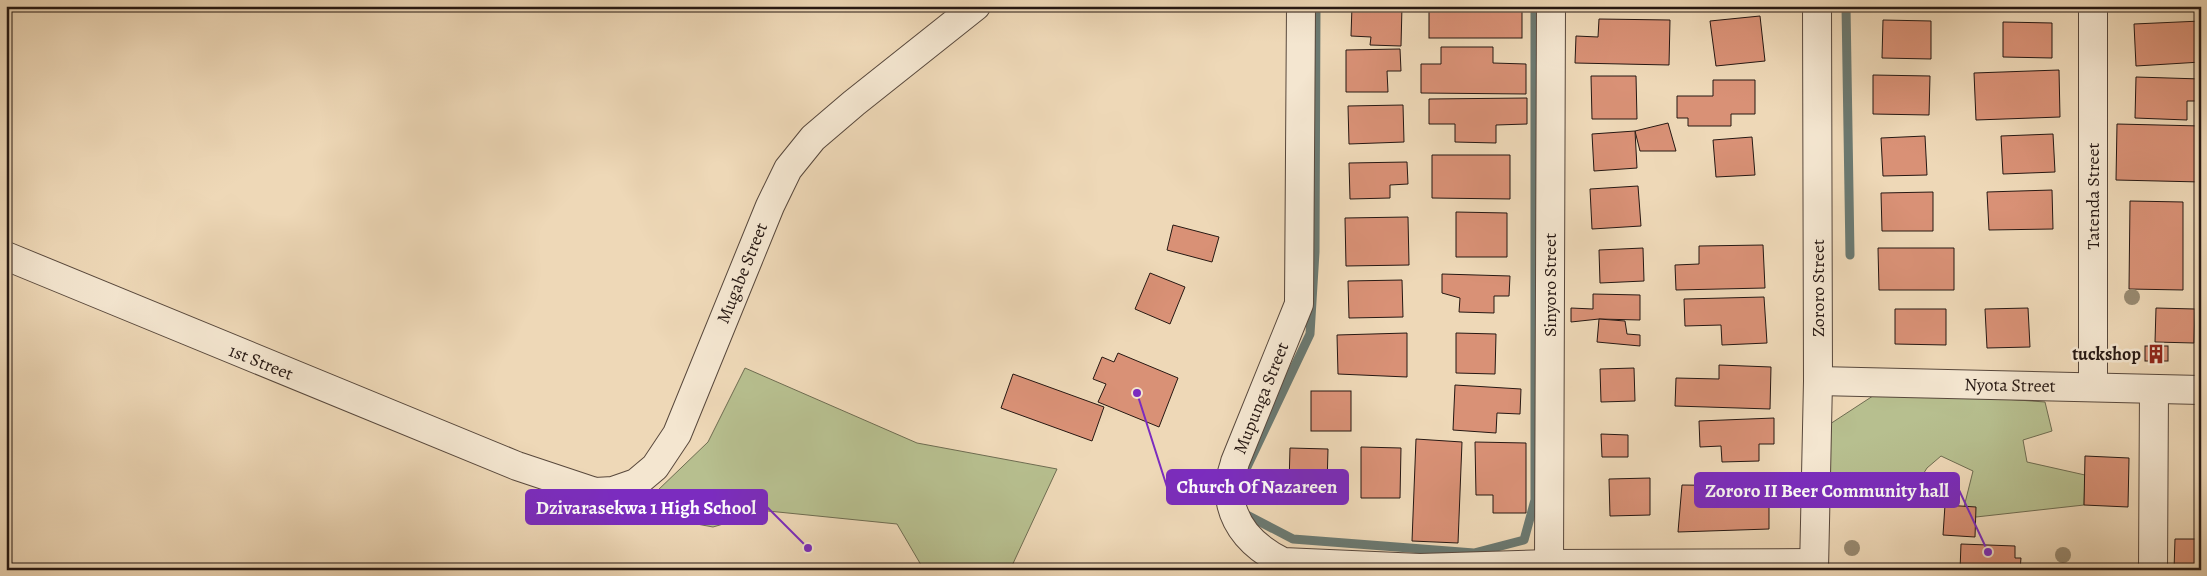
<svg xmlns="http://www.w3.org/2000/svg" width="2207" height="576" font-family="Alegreya,serif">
  <rect width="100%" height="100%" fill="#eed8b7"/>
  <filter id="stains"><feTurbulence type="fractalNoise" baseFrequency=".004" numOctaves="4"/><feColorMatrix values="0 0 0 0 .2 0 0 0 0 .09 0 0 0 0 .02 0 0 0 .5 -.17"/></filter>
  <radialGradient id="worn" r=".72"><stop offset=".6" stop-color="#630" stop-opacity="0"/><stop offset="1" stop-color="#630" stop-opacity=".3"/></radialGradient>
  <g fill="#b7bf8f" stroke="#6e6c51">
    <polygon points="745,368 917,443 1057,469 1010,570 924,570 897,524 768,511 713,527 675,520 656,492 708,442"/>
    <polygon points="1882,390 2045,402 2052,431 2023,440 2027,462 2085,475 2084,505 1976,517 1964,507 1973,471 1941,456 1927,468 1911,493 1890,489 1883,505 1827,499 1830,424"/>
  </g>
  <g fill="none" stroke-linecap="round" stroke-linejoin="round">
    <g stroke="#6b7971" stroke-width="9">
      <polyline points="1846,6 1850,255"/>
      <polyline points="1246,469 1310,334 1315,252 1316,6"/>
      <polyline points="1243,513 1293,539 1474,553 1524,540 1535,500 1535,6"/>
    </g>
  </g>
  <g fill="#d99176" stroke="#261813">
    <polygon points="1352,6 1402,6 1401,46 1370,45 1371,37 1351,36"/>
    <rect x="1429" y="6" width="93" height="32"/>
    <polygon points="2135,6 2194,6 2194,9"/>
    <polygon points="1760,16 1765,61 1716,66 1710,21"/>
    <polygon points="1599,19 1670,20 1669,65 1575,63 1576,36 1598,37"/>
    <polygon points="1883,20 1931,21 1931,59 1882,58"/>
    <polygon points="2201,21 2201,62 2136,66 2134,24"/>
    <polygon points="2003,22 2052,23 2052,58 2003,57"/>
    <polygon points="1441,47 1493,47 1493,63 1526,64 1526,94 1421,93 1421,64 1441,64"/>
    <polygon points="1400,49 1401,71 1387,71 1388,92 1346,92 1346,50"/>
    <polygon points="2059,70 2060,117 1976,120 1974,73"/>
    <polygon points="1873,75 1930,76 1929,115 1873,114"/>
    <polygon points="1591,76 1636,76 1637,119 1592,119"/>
    <polygon points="2136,77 2201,79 2201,101 2187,101 2187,120 2135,118"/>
    <polygon points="1713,80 1755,80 1755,114 1731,114 1731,126 1688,126 1688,118 1677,118 1677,96 1713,96"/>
    <polygon points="1527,98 1527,124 1496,125 1496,143 1455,142 1455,124 1429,124 1429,99"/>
    <polygon points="1403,105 1404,142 1349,144 1348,106"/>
    <polygon points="1668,123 1676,151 1640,151 1635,131"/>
    <polygon points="2117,124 2201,126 2201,182 2116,180"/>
    <polygon points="1635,131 1637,168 1594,171 1592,134"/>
    <polygon points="2053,134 2055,172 2003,174 2001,136"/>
    <polygon points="1925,136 1927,175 1883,176 1881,138"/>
    <polygon points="1752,137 1755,175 1716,177 1713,140"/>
    <polygon points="1432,155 1510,155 1510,199 1432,198"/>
    <polygon points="1407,162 1408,184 1390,185 1390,198 1350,199 1349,163"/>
    <polygon points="1638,186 1641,226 1592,229 1590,189"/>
    <polygon points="2052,190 2053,229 1989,230 1987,192"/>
    <polygon points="1933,192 1933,231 1882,231 1881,193"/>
    <polygon points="2130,201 2183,202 2183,290 2129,289"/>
    <polygon points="1456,212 1507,213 1507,257 1456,257"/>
    <polygon points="1408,217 1409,265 1346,266 1345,218"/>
    <polygon points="1173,225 1219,237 1212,262 1167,250"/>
    <polygon points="1763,245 1765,288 1676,290 1675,265 1699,264 1699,246"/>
    <polygon points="1643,248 1644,281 1600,283 1599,250"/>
    <polygon points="1878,248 1954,248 1954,290 1879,290"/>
    <polygon points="1150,273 1185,287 1170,324 1135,309"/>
    <polygon points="1442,274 1510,276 1509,296 1494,296 1494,313 1459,312 1460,298 1442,293"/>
    <polygon points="1402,280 1403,317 1349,318 1348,281"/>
    <polygon points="1593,294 1640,295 1640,320 1599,319 1571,322 1571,308 1593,309"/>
    <polygon points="1764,297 1767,343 1722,345 1721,325 1685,326 1684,299"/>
    <polygon points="2028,308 2030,347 1987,348 1985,309"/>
    <polygon points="2156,308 2195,309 2194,343 2155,342"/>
    <polygon points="1895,309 1946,309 1946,345 1895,344"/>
    <polygon points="1599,319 1625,321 1627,334 1640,335 1640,346 1597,342"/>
    <polygon points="1407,333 1407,377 1338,374 1337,335"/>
    <polygon points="1456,333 1496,334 1495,374 1456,373"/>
    <rect x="2145" y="346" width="23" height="15"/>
    <polygon points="1118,353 1178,378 1159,427 1098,402 1106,384 1093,379 1102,357 1114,362"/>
    <polygon points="1719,365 1771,367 1770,409 1675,406 1676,378 1719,379"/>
    <polygon points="1634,368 1635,401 1601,402 1600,369"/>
    <polygon points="1013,374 1104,407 1092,441 1001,408"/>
    <polygon points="1455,385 1521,389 1520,414 1497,413 1496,433 1453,430"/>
    <rect x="1311" y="391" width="40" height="40"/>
    <polygon points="1774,418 1774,444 1759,444 1759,461 1722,462 1721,446 1700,447 1699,421"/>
    <polygon points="1601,434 1628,435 1628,457 1602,457"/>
    <polygon points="1416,439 1462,442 1458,543 1412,541"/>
    <polygon points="1475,442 1526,443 1526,513 1493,513 1493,495 1476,495"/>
    <polygon points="1361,447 1401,448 1400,498 1361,498"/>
    <polygon points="1290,448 1328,449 1327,486 1289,485"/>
    <polygon points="2085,456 2129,458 2128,507 2084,505"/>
    <polygon points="1650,478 1650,515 1610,516 1609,479"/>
    <polygon points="1682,485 1769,486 1769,529 1678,532"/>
    <polygon points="1945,505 1976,507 1975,537 1943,535"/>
    <polygon points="2175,539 2201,539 2201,570 2174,570"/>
    <polygon points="1961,544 2015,546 2015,558 2021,558 2020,570 1960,570"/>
  </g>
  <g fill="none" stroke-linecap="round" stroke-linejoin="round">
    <defs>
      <g id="minor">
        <path d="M1301,6L1299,304L1235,462C1233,471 1228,481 1229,489C1231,525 1253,547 1283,562L1420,568L1549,564L1814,563"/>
        <polyline points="6,256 517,466 595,492 613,491 636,483 655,467 677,434 770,206 788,169 813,138 854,103 976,6"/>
        <polyline points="1818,381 2201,390"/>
        <polyline points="2093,386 2093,6"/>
        <polyline points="1549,564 1551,6"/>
        <polyline points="1814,570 1818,381 1817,6"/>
        <polyline points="2153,570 2154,389"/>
      </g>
    </defs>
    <use href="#minor" stroke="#58483c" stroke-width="30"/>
    <use href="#minor" stroke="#f4e6d0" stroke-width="28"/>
  </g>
  <g fill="#988a71">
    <circle cx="2132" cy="297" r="8"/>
    <circle cx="1852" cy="548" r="8"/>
    <circle cx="2063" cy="555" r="8"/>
  </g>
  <defs>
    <symbol id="building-bare" viewBox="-9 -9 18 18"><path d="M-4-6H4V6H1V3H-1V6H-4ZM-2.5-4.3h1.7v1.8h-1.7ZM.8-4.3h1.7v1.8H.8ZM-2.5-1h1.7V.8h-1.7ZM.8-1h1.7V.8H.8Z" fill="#8f2418" stroke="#f4e6d0" stroke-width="2.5" paint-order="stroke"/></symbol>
  </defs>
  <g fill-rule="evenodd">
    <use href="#building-bare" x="2142" y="340" width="28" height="28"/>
  </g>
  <g text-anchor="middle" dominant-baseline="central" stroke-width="5" stroke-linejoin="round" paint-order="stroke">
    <g font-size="18" fill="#261813" stroke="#f4e6d0">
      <text transform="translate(2093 196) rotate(-90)">Tatenda Street</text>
      <text transform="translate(742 273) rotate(-68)">Mugabe Street</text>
      <text transform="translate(1550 285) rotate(-90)">Sinyoro Street</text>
      <text transform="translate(1818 288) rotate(-90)">Zororo Street</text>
      <text transform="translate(261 362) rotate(22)">1st Street</text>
      <text transform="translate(2010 385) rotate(1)">Nyota Street</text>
      <text transform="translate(1261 398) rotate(-68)">Mupunga Street</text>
    </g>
    <g font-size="18" font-weight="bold" fill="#261813" stroke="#f4e6d0" text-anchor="end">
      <text x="2141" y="354">tuckshop</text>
    </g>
  </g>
  <path fill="none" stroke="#7b2cbf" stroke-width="2" d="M1137 393L1167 487M1988 552L1959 490M808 548L767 507"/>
  <g fill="#7b2cbf" stroke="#f4e6d0" stroke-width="2">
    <circle cx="1137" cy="393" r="5"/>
    <circle cx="1988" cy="552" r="5"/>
    <circle cx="808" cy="548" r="5"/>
  </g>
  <g fill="#7b2cbf" stroke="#7b2cbf" stroke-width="2">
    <rect x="1167" y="470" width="181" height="34" rx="5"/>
    <rect x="1695" y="473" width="264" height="34" rx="5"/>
    <rect x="526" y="490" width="241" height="34" rx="5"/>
  </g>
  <g font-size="19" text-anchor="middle" font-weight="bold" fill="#fff">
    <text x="1257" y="493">Church Of Nazareen</text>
    <text x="1827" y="497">Zororo II Beer Community hall</text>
    <text x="646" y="514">Dzivarasekwa 1 High School</text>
  </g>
  <rect width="2207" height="576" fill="none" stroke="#eed8b7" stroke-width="25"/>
  <rect x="8" y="8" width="2192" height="561" fill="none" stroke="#261813" stroke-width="2.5"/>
  <rect x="12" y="12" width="2182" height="551" fill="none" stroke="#261813"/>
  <rect width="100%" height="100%" filter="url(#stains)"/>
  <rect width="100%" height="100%" fill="url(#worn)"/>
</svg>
